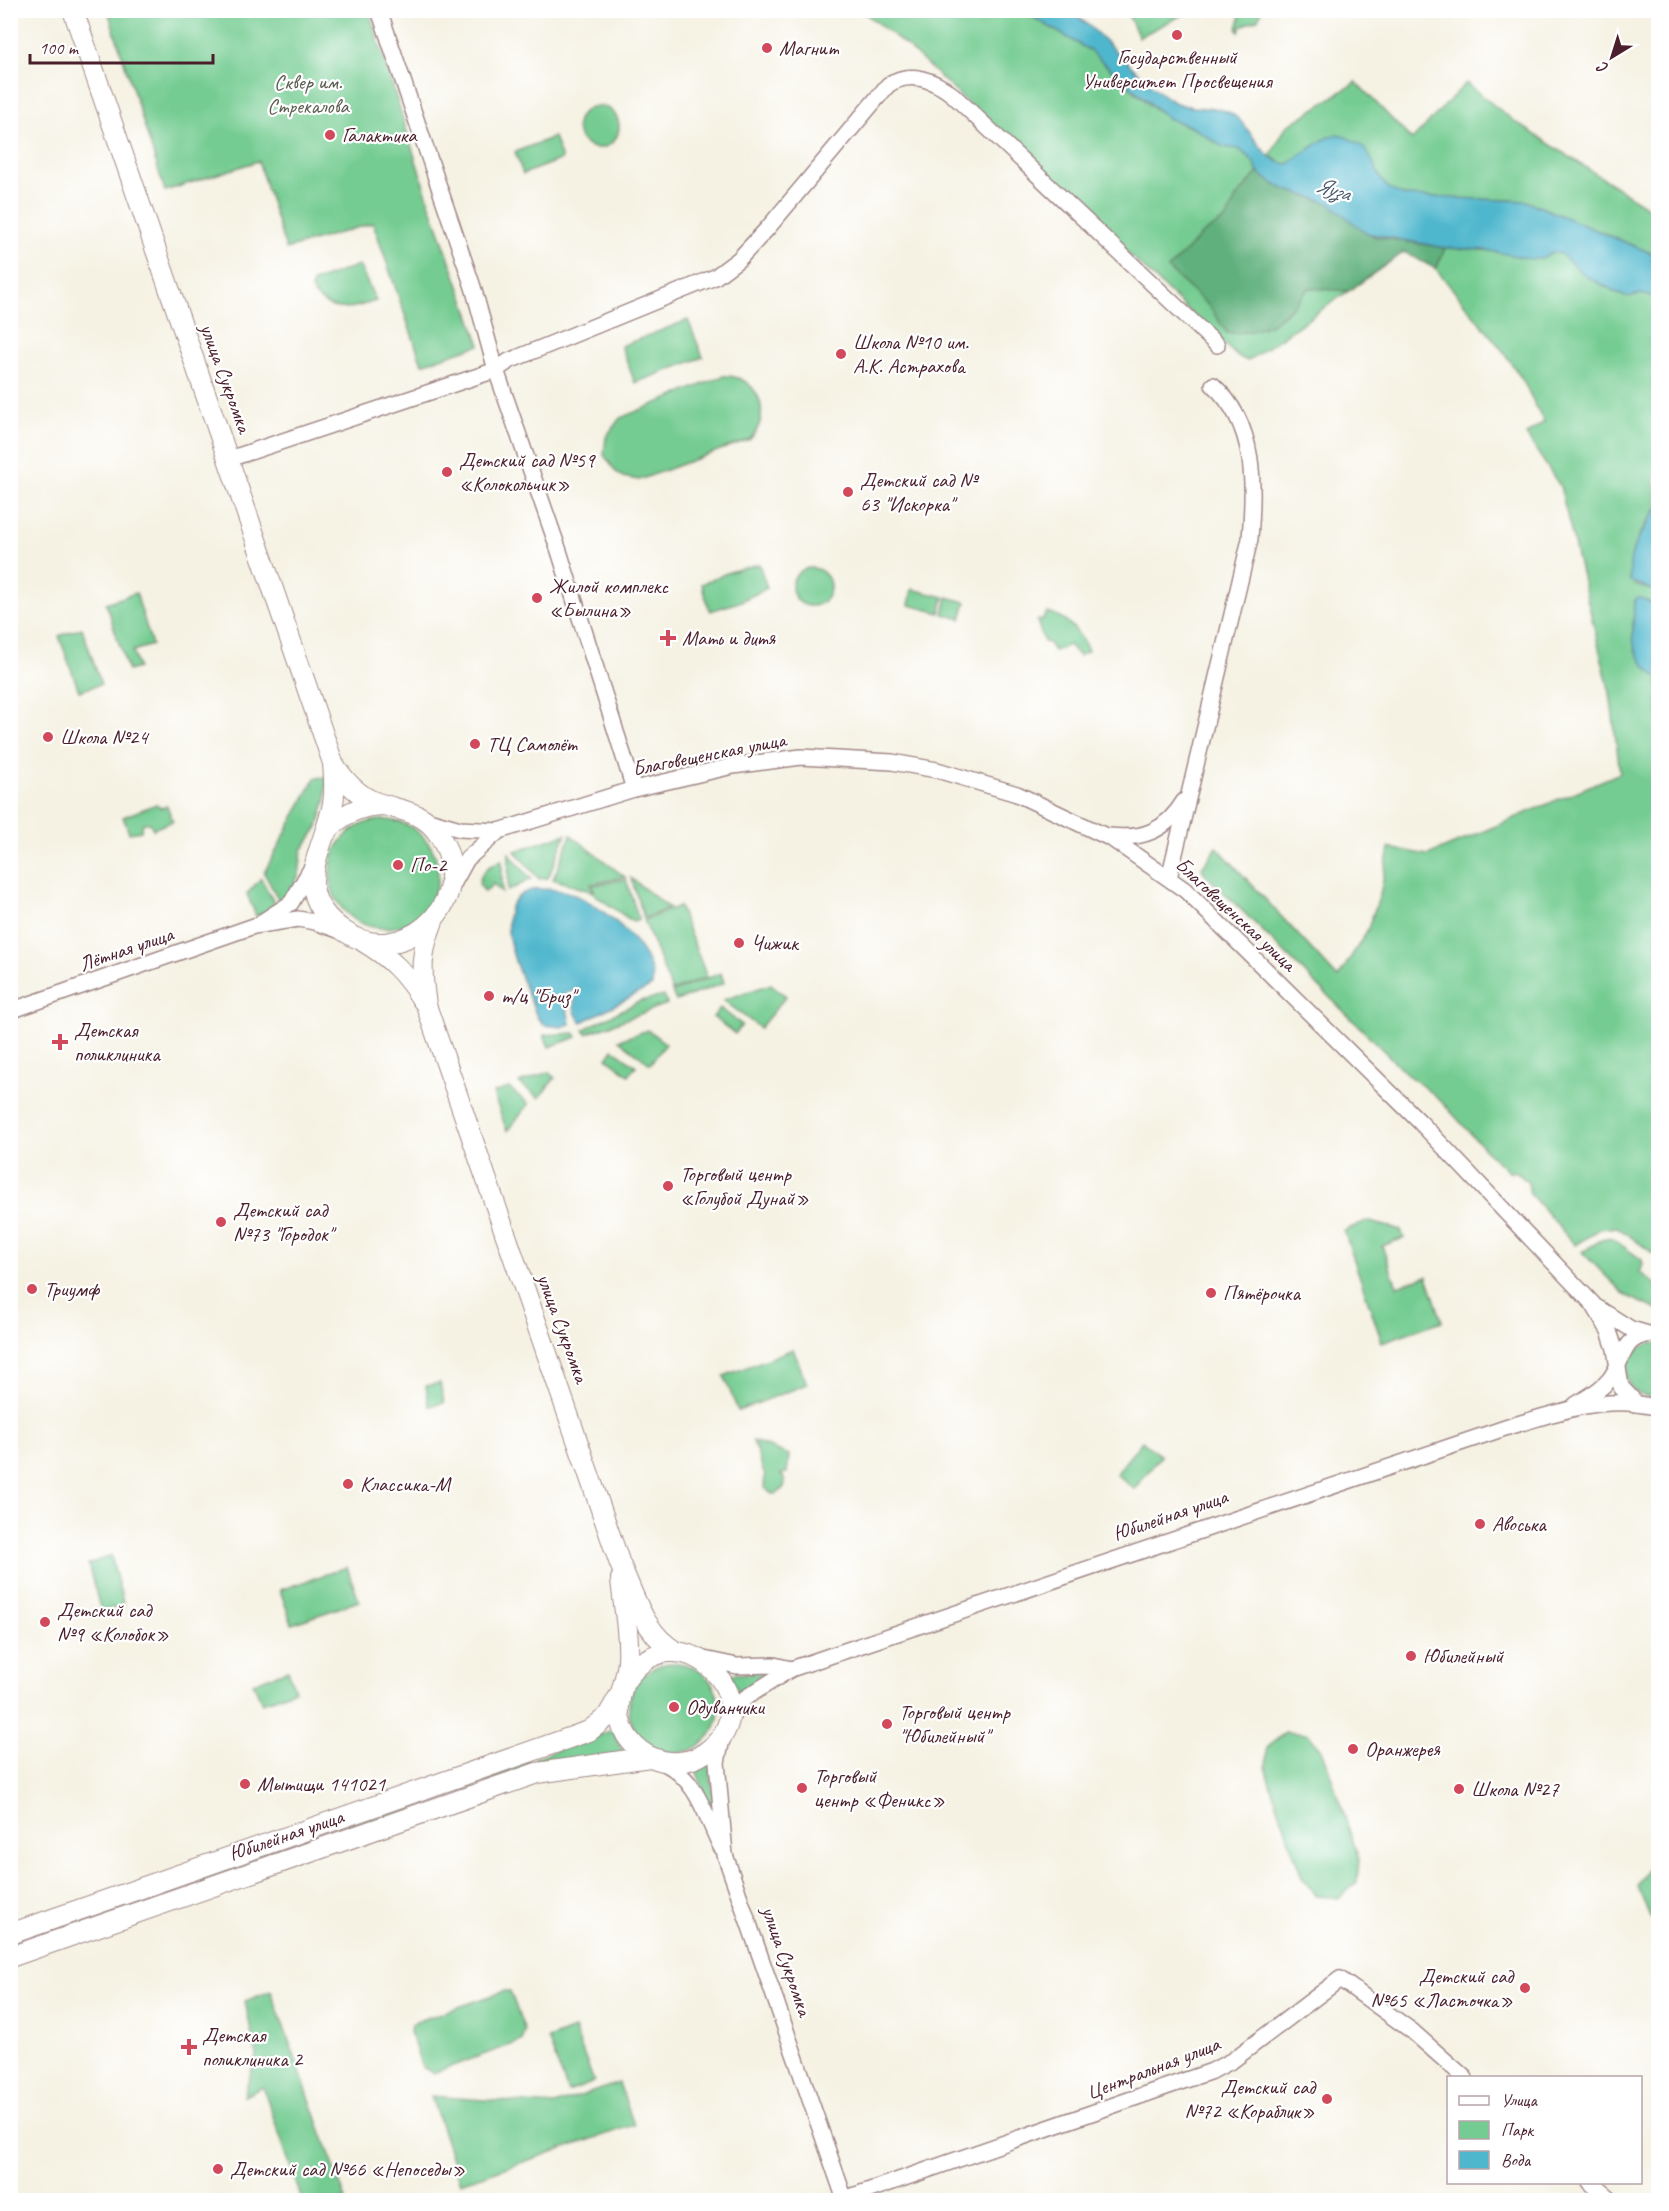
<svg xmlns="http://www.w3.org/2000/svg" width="1669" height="2211" font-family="Caveat,sans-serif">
  <rect width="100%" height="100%" fill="#fff"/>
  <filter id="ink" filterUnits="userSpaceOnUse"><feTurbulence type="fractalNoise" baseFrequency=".0167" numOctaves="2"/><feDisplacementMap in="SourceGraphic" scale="12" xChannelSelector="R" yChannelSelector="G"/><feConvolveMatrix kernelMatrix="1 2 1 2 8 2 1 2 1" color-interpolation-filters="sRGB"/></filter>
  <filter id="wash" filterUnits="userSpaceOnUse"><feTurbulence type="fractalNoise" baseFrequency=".008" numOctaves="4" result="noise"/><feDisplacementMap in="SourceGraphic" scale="24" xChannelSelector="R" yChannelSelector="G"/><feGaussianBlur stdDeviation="1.35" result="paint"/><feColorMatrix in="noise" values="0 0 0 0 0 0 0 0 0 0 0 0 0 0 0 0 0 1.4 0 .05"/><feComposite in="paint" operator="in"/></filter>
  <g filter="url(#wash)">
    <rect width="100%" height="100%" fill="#f5f2e3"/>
    <g fill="#74cc92" stroke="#5f765e" stroke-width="1.5">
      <polygon points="108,11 369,11 430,205 480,345 422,364 373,223 286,249 258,161 165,191"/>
      <polygon points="862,11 1023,11 1089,50 1152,107 1175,121 1202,132 1218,144 1239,149 1253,161 1258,172 1404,252 1248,361 1238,357 908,47"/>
      <polygon points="1126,11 1190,11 1139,37"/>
      <polygon points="1237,11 1260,11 1261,14 1257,20 1241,26 1239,32 1237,28 1240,18"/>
      <path d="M1356,82L1412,140L1466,83L1514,121L1658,214V256L1526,201L1405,196C1384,189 1377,178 1370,157L1313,146L1288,164L1281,163L1270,156L1286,127Z"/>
      <circle cx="598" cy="127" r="21"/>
      <polygon points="554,137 562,159 523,174 515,152"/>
      <path d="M1445,248L1486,250L1540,259L1552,252L1560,253L1587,277L1625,297L1641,294L1658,298V474L1655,478L1658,507L1639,535L1635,585L1658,592V612L1650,602H1634C1634,641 1626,650 1658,678V1257L1617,1227L1600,1229L1575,1245L1530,1194L1528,1183L1517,1172L1509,1171L1492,1157L1442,1102L1405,1072L1204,873L1202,868L1217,847L1338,978L1367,931L1380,895L1389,848L1428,855L1620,773L1610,693L1560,486L1526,435L1544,422L1522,379L1503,351L1436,269Z"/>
      <path d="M359,265L376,301C348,309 331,316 311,290L313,282Z"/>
      <polygon points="688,320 703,357 635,383 621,346"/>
      <path d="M723,376C758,374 774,415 750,439L639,480L623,477L616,472L604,455L606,437L620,418Z"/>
      <polygon points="759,564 767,588 739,602 710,611 701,584 729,572"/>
      <circle cx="811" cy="587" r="19"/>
      <polygon points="912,589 944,597 940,613 909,605"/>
      <polygon points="136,593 152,645 133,651 138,668 128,671 106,603"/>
      <polygon points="947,597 966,602 961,619 943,614"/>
      <path d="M1047,613C1065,614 1081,634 1088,651L1079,656L1069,645L1054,651L1049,643L1044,642L1037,621L1043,619Z"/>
      <polygon points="82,628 101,684 79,691 59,636"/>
      <polygon points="326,777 326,799 318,827 302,850 299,875 282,906 264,873 315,778"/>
      <polygon points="156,804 161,808 167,806 173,821 153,829 150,823 143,823 141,831 129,833 123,817"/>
      <circle cx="384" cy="874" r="54"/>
      <polygon points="566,834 548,878 539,879 515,851"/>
      <polygon points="571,835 625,877 591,884 593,892 553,879"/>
      <polygon points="509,853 531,879 508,891"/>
      <path d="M502,860V893L493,884L485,892L479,884C481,870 490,865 502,860Z"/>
      <polygon points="261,878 277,908 256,916 247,894"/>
      <polygon points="631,878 669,908 644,918"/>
      <polygon points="626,879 639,920 633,922 595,895 593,885"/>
      <polygon points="679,906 707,977 672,991 644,920"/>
      <polygon points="721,973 724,983 676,1001 672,992"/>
      <polygon points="771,984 786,996 760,1028 723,1000"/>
      <polygon points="664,996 667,1004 586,1034 584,1029 640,1001"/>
      <polygon points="720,1008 742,1025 735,1034 713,1017"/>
      <polygon points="648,1030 666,1044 650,1064 619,1040"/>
      <polygon points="575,1033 577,1037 549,1047 544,1035"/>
      <polygon points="613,1049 636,1066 629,1075 607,1058"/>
      <polygon points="548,1072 555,1078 539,1098 519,1083"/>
      <polygon points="509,1088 529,1104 507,1131 493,1093"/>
      <polygon points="1366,1221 1401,1230 1404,1238 1382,1246 1397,1286 1427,1276 1442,1321 1382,1342 1344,1231"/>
      <polygon points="1612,1238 1642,1260 1643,1265 1640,1272 1658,1286 1658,1310 1625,1295 1582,1252 1601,1240"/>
      <path d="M1653,1343L1658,1344L1657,1398C1618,1398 1614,1350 1653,1343Z"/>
      <polygon points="793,1349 807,1384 738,1411 724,1376"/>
      <polygon points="440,1383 444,1403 429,1406 426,1386"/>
      <path d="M753,1441L789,1455L787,1473L781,1474C789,1483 784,1493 772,1494L764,1487L765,1476Z"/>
      <polygon points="1142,1441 1161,1456 1134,1489 1116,1474"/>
      <polygon points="111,1556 124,1606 101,1611 88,1564"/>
      <polygon points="347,1567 359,1601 292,1624 280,1590"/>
      <circle cx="674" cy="1708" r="45"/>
      <polygon points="288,1670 295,1690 262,1703 253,1683"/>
      <polygon points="772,1672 773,1675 738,1693 731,1674"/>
      <polygon points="613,1730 620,1747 628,1755 551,1761 538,1765 535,1758"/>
      <polygon points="1285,1732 1308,1734 1323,1752 1359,1859 1357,1882 1340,1898 1317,1896 1302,1878 1266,1771 1267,1748"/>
      <polygon points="528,1760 531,1768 11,1950 10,1941"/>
      <polygon points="710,1763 716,1826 696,1770"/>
      <polygon points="1658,1851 1658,1920 1651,1919 1637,1886"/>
      <polygon points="271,1991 346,2200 302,2200 263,2087 244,2096 256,2056 245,2001"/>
      <polygon points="505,1991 510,1991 525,2031 522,2041 433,2073 422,2067 410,2032 411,2026 418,2021"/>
      <polygon points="574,2029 594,2082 568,2092 548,2039"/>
      <polygon points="619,2083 634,2125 460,2183 431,2096 554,2105"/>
    </g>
    <path fill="#5fb07c" stroke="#546854" stroke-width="1.5" d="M1258,172L1284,189L1329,203L1373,236L1445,248L1436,269L1404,252L1349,291L1309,288C1284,318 1268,334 1227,333L1209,306L1168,269L1202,234L1227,218L1236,198Z"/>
    <g fill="#4fb7cd" stroke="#4c6b7c" stroke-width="1.5">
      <path d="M1023,11C1036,10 1052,8 1065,10C1087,15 1144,86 1174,102C1193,112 1218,103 1235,116C1253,130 1262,162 1288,164L1326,138L1337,134C1346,137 1356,141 1363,147C1382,168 1372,185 1405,196L1526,201L1658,256V298L1641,294L1626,297L1587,277L1560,253L1552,252L1540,259H1531L1486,250L1445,248L1366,233L1329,203L1284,189L1269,181L1258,172L1253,161L1239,149L1223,147L1192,127L1167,118L1089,50Z"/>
      <path d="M1658,507V592L1630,581C1627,545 1642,535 1658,507Z"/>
      <path d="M1637,598C1647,597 1652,605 1658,612V678C1626,650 1634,642 1634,602Z"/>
      <path d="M536,889C548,889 561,889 573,894C603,907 657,949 652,986L582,1022C572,1014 572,999 579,989L566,993L565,997L570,1024L561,1027L544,1025L537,1017C525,983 478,899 536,889Z"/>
    </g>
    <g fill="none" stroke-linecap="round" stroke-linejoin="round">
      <polyline stroke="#4fb7cd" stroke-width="4" points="1656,1168 1658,1158"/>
    </g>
  </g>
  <g filter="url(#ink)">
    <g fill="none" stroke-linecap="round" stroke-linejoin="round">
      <defs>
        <g id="minor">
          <polyline points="379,10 473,287 496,370 559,551 634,789"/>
          <path d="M229,459L496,370L509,361L715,277L739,259L767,229L888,85C910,70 934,80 953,95L1217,345"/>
          <polyline points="425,819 460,829 499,831"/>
          <path d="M1109,836C1142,840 1166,831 1184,801"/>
          <path d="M1169,878L1250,539C1254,484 1257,425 1213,385"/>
          <polyline points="451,888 467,859 499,831 634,789 733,766 801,757 892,762 937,770 1017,794 1112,839 1185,890 1420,1122 1593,1304 1609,1331 1615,1349 1621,1387 1637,1404 1658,1407"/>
          <polyline points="263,921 291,903 312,867"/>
          <polyline points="10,1011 254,926 298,919 315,922 338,930"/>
          <polyline points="1598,1308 1631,1329 1648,1334"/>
          <path d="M1575,1405C1586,1398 1600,1391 1609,1380C1627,1358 1619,1334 1658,1334"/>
          <polyline points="699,1658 737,1666 774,1665 791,1669"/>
          <path d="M728,1722L745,1698L791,1669L1514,1425C1554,1414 1595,1398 1637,1404"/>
          <polyline points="723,1735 717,1762 725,1855 845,2200"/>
          <path d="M664,1763C696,1778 706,1816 721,1847"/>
          <polyline points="1590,2182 1611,2200"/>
          <polyline points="844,2199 1212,2071 1233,2060 1340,1979 1412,2031 1465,2078"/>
        </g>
        <g id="major">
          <path d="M73,10L333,763C334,778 336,793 332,808C322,854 289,893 344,931C399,970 473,907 445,846C429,810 406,813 375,802C357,795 343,779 333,763"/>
          <path d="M325,834C340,814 361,805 385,805"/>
          <path d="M433,921C420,954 421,970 426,1005L620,1564C634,1595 645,1636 677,1652"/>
          <path d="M364,942C391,958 406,974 423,1001"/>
          <path d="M621,1579C623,1605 630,1634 628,1661C627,1679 617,1696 619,1714C624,1755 673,1776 706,1752C776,1702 676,1601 624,1683"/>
          <polyline points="10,1934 589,1731 607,1717 621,1693"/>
          <polyline points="10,1957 537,1773 650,1757"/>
        </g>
      </defs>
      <use href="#minor" stroke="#a08887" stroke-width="18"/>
      <use href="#major" stroke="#a08887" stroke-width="22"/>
      <use href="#minor" stroke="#fff" stroke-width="15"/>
      <use href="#major" stroke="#fff" stroke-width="20"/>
    </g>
  </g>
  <g fill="#d1495b" stroke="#fff" stroke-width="2">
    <circle cx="1177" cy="35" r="6"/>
    <circle cx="767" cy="48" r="6"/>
    <circle cx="330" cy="135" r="6"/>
    <circle cx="841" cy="354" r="6"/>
    <circle cx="447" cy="472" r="6"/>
    <circle cx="848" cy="492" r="6"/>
    <circle cx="537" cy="598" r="6"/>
    <path d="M665 629h6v6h6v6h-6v6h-6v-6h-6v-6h6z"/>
    <circle cx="48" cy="737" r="6"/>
    <circle cx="475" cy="744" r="6"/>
    <circle cx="398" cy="865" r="6"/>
    <circle cx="739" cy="943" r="6"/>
    <circle cx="489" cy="996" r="6"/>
    <path d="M57 1033h6v6h6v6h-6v6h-6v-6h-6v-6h6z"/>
    <circle cx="668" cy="1186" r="6"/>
    <circle cx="221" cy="1222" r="6"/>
    <circle cx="32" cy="1289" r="6"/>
    <circle cx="1211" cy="1293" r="6"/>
    <circle cx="348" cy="1484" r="6"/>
    <circle cx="1480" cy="1524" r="6"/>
    <circle cx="45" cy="1622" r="6"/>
    <circle cx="1411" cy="1656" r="6"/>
    <circle cx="674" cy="1707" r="6"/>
    <circle cx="887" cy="1724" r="6"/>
    <circle cx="1353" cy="1749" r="6"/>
    <circle cx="245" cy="1784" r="6"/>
    <circle cx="802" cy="1788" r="6"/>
    <circle cx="1459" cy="1789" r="6"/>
    <circle cx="1525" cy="1988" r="6"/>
    <path d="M186 2038h6v6h6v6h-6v6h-6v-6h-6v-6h6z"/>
    <circle cx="1327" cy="2099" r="6"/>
    <circle cx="218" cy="2169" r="6"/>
  </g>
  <g text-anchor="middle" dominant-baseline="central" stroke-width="4.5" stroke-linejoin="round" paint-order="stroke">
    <g font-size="21" fill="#4a1f2b" stroke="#fff" text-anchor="start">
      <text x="779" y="48">Магнит</text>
      <text x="1177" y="57" text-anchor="middle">Государственный<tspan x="1177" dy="24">Университет Просвещения</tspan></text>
      <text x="342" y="135">Галактика</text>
      <text x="853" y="342">Школа №10 им.<tspan x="853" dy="24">А.К. Астрахова</tspan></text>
      <text x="459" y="460">Детский сад №59<tspan x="459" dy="24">«Колокольчик»</tspan></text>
      <text x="860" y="480">Детский сад №<tspan x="860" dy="24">63 "Искорка"</tspan></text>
      <text x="549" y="586">Жилой комплекс<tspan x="549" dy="24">«Былина»</tspan></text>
      <text x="682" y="638">Мать и дитя</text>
      <text x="60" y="737">Школа №24</text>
      <text x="487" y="744">ТЦ Самолёт</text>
      <text x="410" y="865">По-2</text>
      <text x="751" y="943">Чижик</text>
      <text x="501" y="996">т/ц "Бриз"</text>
      <text x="74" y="1030">Детская<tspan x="74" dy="24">поликлиника</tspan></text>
      <text x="680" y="1174">Торговый центр<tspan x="680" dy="24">«Голубой Дунай»</tspan></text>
      <text x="233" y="1210">Детский сад<tspan x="233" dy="24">№73 "Городок"</tspan></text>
      <text x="44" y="1289">Триумф</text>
      <text x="1223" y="1293">Пятёрочка</text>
      <text x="360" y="1484">Классика-М</text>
      <text x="1492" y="1524">Авоська</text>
      <text x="57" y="1610">Детский сад<tspan x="57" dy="24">№9 «Колобок»</tspan></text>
      <text x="1423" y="1656">Юбилейный</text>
      <text x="686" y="1707">Одуванчики</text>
      <text x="899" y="1712">Торговый центр<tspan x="899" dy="24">"Юбилейный"</tspan></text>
      <text x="1365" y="1749">Оранжерея</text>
      <text x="814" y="1776">Торговый<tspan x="814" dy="24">центр «Феникс»</tspan></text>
      <text x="257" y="1784">Мытищи 141021</text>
      <text x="1471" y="1789">Школа №27</text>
      <text x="1513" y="1976" text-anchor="end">Детский сад<tspan x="1513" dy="24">№65 «Ласточка»</tspan></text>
      <text x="202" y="2035">Детская<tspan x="202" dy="24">поликлиника 2</tspan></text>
      <text x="1315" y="2087" text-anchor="end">Детский сад<tspan x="1315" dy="24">№72 «Кораблик»</tspan></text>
      <text x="230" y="2169">Детский сад №66 «Непоседы»</text>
    </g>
    <g font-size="21" fill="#595c4f" stroke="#fff">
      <text x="308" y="82">Сквер им.<tspan x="308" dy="24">Стрекалова</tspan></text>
    </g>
    <g font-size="21" fill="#4a1f2b" stroke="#fff">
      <text transform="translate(226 378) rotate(70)">улица Сукромка</text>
      <text transform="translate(709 754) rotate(-11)">Благовещенская улица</text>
      <text transform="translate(1236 914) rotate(43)">Благовещенская улица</text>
      <text transform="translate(126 949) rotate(-19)">Лётная улица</text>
      <text transform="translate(563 1328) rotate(70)">улица Сукромка</text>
      <text transform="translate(1170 1515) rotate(-19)">Юбилейная улица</text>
      <text transform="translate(286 1835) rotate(-19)">Юбилейная улица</text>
      <text transform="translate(787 1961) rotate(71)">улица Сукромка</text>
      <text transform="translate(1153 2068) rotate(-21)">Центральная улица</text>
    </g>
    <g font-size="22" font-style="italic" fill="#4c5c6c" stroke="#fff">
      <text transform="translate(1333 189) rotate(17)">Яуза</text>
    </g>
  </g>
  <rect width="1669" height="2211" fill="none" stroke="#fff" stroke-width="36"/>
  <rect x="1447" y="2076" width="195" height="108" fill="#ffffff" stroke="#b7a5aa" stroke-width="1.5"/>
  <rect x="1459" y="2096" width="30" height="9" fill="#ffffff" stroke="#b7a5aa" stroke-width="1.5"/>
  <text x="1501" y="2106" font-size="18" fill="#4a1f2b">Улица</text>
  <rect x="1459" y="2121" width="30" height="18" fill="#74cc92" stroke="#b7a5aa" stroke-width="1.5"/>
  <text x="1501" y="2136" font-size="18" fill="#4a1f2b">Парк</text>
  <rect x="1459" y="2151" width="30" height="18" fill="#4fb7cd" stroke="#b7a5aa" stroke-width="1.5"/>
  <text x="1501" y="2166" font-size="18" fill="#4a1f2b">Вода</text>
  <g transform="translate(1612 57) rotate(218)" stroke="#ffffff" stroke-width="4.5" paint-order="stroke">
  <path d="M0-4.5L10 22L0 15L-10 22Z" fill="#4a1f2b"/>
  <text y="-9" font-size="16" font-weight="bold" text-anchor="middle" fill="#4a1f2b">С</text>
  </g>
  <path d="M30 54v9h183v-9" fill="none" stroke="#4a1f2b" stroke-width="3"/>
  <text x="39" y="54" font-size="18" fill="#4a1f2b" stroke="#ffffff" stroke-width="4.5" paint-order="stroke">100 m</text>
</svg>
